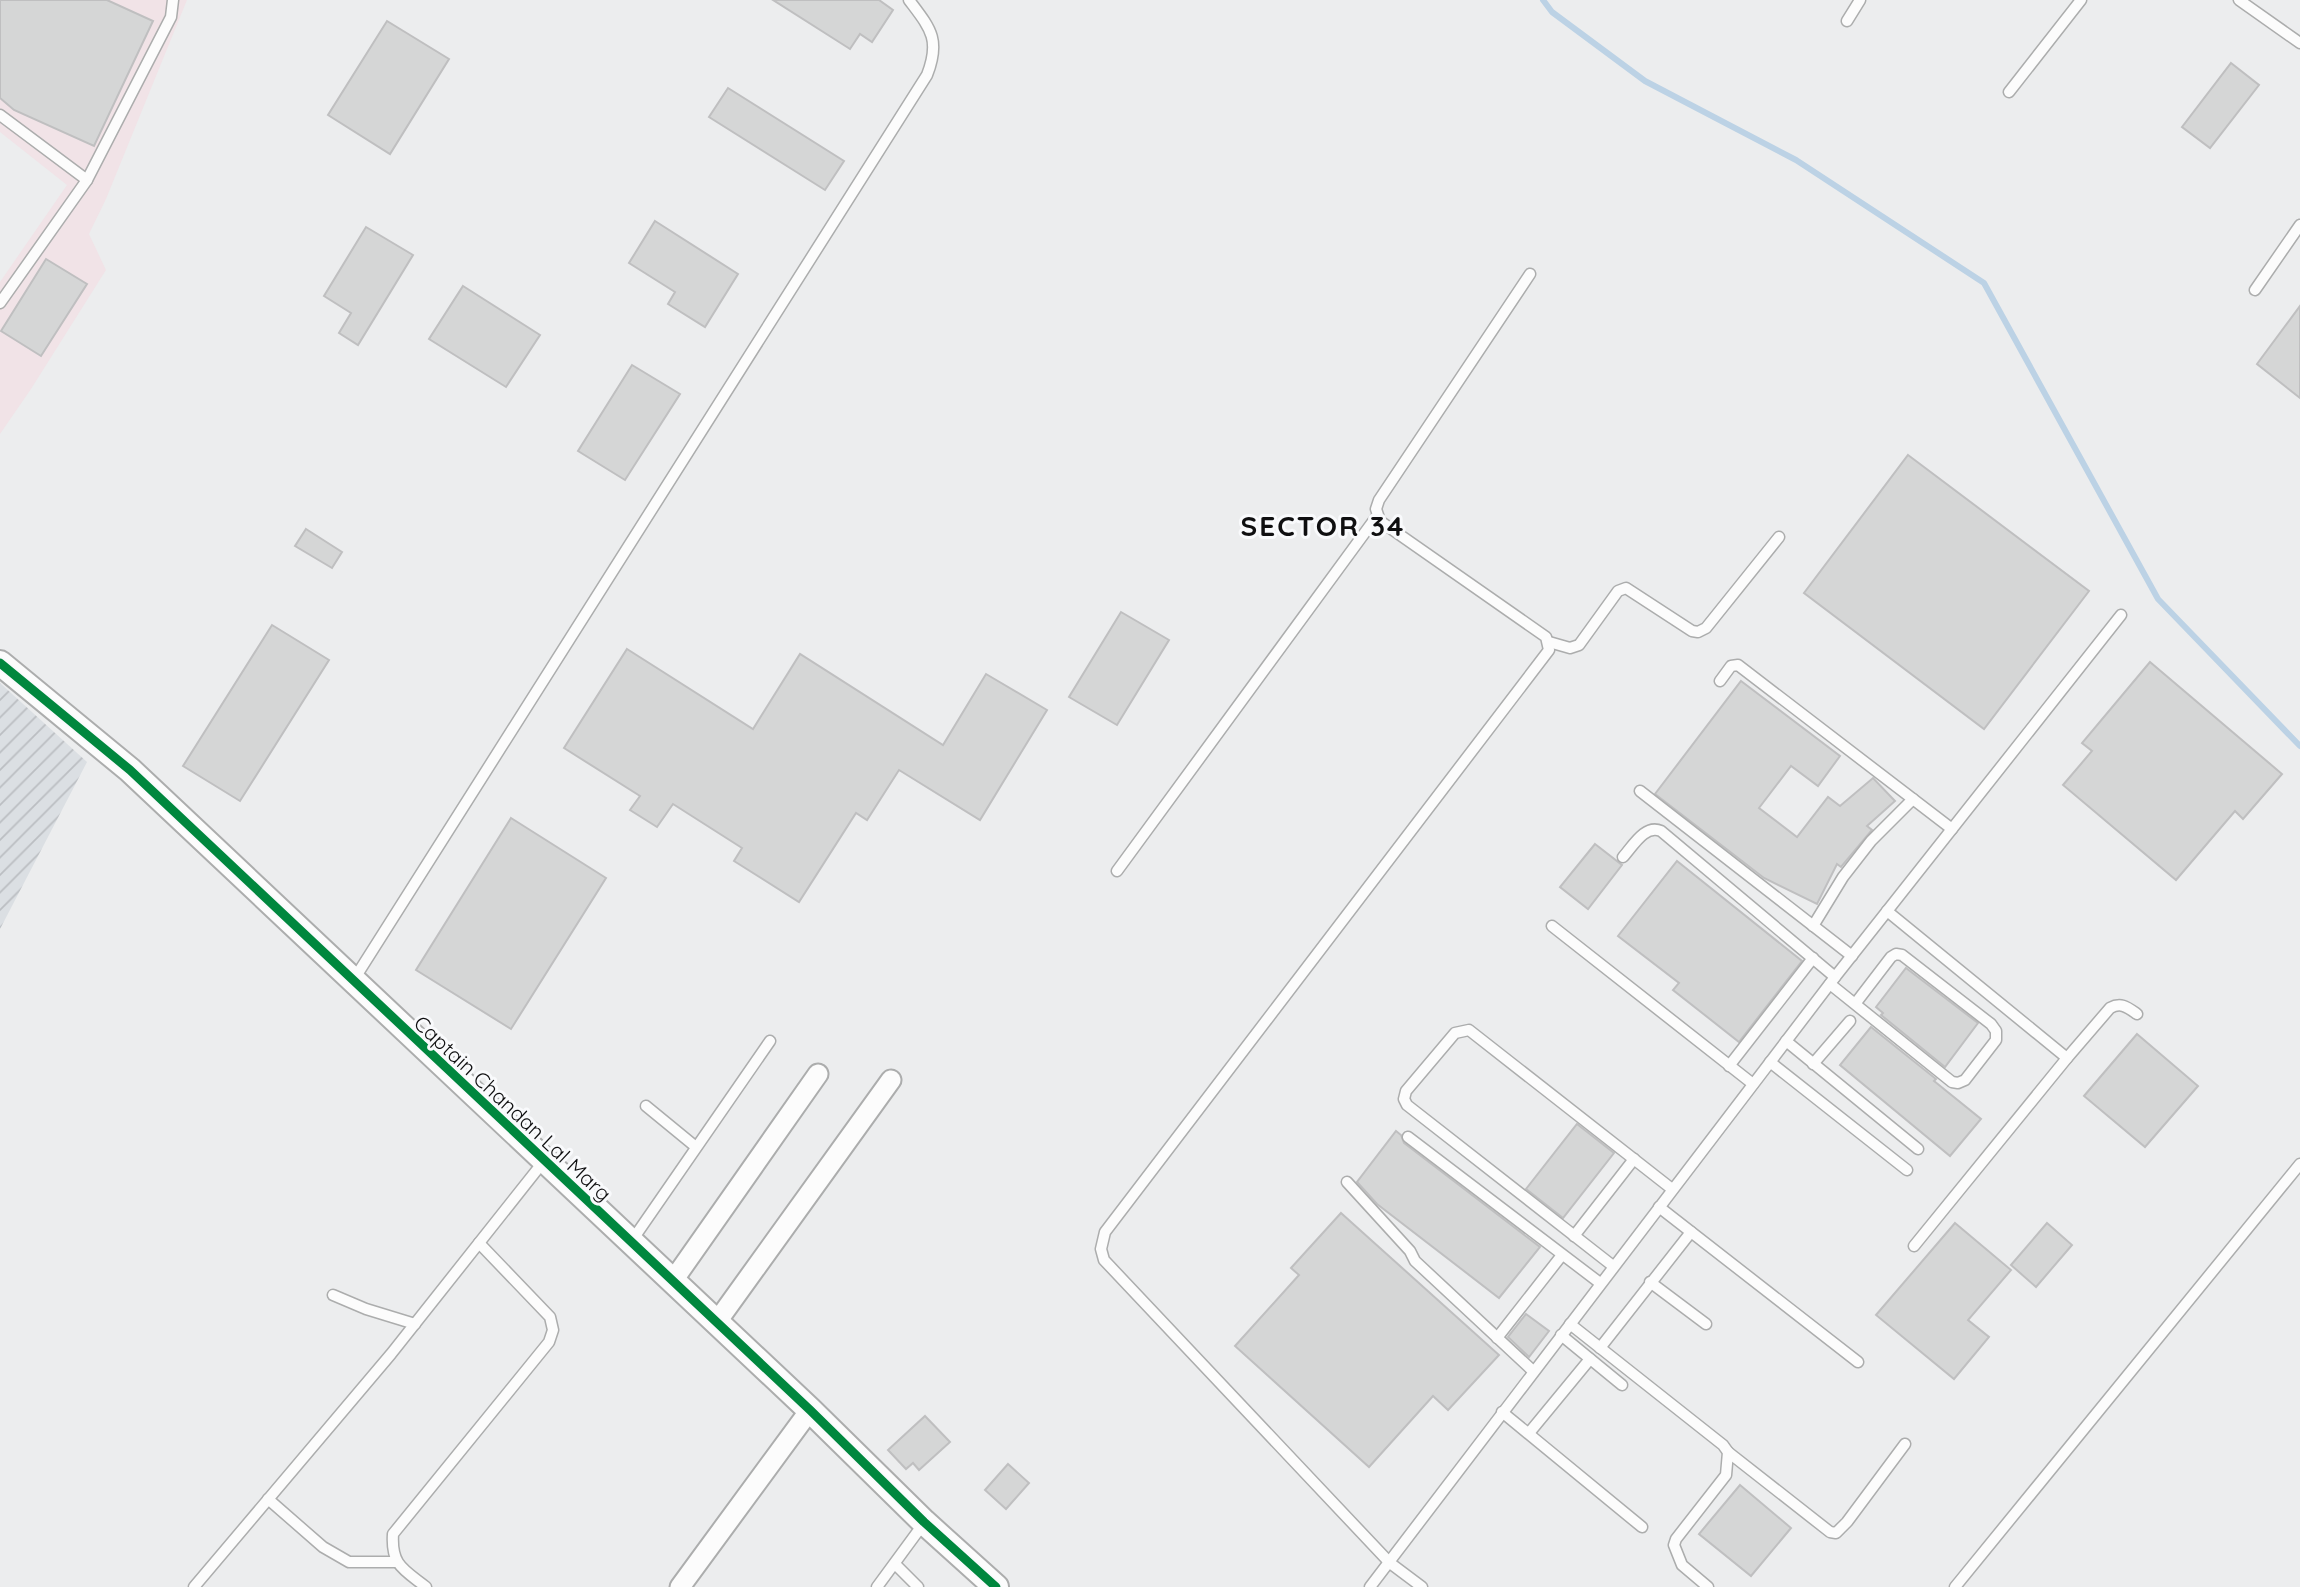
<svg xmlns="http://www.w3.org/2000/svg" width="2300" height="1587" font-family="Quicksand,sans-serif">
  <defs>
    <pattern id="industrial-furrows" width="10" height="10" patternUnits="userSpaceOnUse" patternTransform="scale(1.75)"><rect width="10" height="10" fill="#dbdfe3"/><path d="M-1 1l2-2M0 10L10 0M9 11l2-2" fill="none" stroke="#bbbec2"/></pattern>
  </defs>
  <rect width="100%" height="100%" fill="#ecedee"/>
  <polygon fill="#f1e3e7" points="0,0 187,0 106,199 89,234 106,270 31,389 0,434 0,282 67,185 0,132"/>
  <polygon fill="url(#industrial-furrows)" points="0,683 87,762 0,929"/>
  <g fill="none" stroke-linecap="round" stroke-linejoin="round">
    <polyline stroke="#bcd2e5" stroke-width="6" points="1543,0 1552,12 1645,81 1796,160 1984,283 2158,599 2300,746"/>
  </g>
  <g fill="#d5d6d6" stroke="#bfbfc0" stroke-width="2">
    <polygon points="0,0 107,0 153,21 94,146 14,110 0,98"/>
    <polygon points="773,0 879,0 893,10 872,42 860,34 850,49"/>
    <polygon points="387,21 449,59 390,154 328,115"/>
    <polygon points="2231,63 2259,85 2210,148 2182,127"/>
    <polygon points="728,88 844,161 825,190 709,117"/>
    <polygon points="655,221 738,274 705,327 668,304 675,292 629,263"/>
    <polygon points="366,227 413,255 358,345 339,333 351,313 324,296"/>
    <polygon points="46,259 87,284 41,356 1,331"/>
    <polygon points="463,286 540,335 506,387 429,339"/>
    <polygon points="2300,306 2300,398 2257,364"/>
    <polygon points="632,365 680,394 625,480 578,451"/>
    <polygon points="1908,455 2089,591 1984,729 1804,593"/>
    <polygon points="306,529 342,552 332,568 295,546"/>
    <polygon points="1121,612 1169,640 1117,725 1069,697"/>
    <polygon points="272,625 329,660 240,801 183,766"/>
    <polygon points="627,649 753,729 800,654 943,745 986,674 1047,710 980,820 899,770 867,820 856,813 799,902 734,861 742,848 673,804 657,827 630,810 640,796 564,748"/>
    <polygon points="2150,662 2282,774 2243,819 2235,811 2176,880 2063,785 2092,751 2082,743"/>
    <polygon points="1741,681 1840,756 1818,786 1791,766 1759,808 1797,837 1828,797 1840,806 1873,778 1895,801 1867,826 1872,830 1841,867 1837,864 1817,904 1764,878 1655,794"/>
    <polygon points="511,818 606,878 511,1029 416,970"/>
    <polygon points="1595,844 1622,865 1588,909 1560,887"/>
    <polygon points="1677,861 1802,961 1739,1042 1673,990 1679,983 1618,936"/>
    <polygon points="1906,968 1978,1023 1945,1067 1881,1015 1883,1013 1876,1007"/>
    <polygon points="1871,1027 1936,1079 1934,1081 1981,1119 1950,1156 1840,1065"/>
    <polygon points="2137,1034 2198,1086 2145,1147 2084,1096"/>
    <polygon points="1577,1124 1614,1153 1563,1218 1526,1189"/>
    <polygon points="1396,1131 1401,1135 1404,1143 1540,1247 1499,1298 1377,1204 1357,1182"/>
    <polygon points="1341,1213 1499,1355 1448,1410 1433,1396 1369,1467 1235,1346 1299,1275 1291,1268"/>
    <polygon points="1955,1223 2011,1270 1968,1320 1989,1337 1954,1379 1876,1315"/>
    <polygon points="2047,1223 2072,1245 2036,1287 2011,1265"/>
    <polygon points="1526,1314 1549,1331 1529,1357 1508,1337"/>
    <polygon points="925,1416 950,1442 919,1470 913,1463 906,1469 888,1450"/>
    <polygon points="1008,1464 1029,1483 1006,1509 985,1490"/>
    <polygon points="1740,1485 1791,1528 1751,1576 1699,1534"/>
  </g>
  <g fill="none" stroke-linecap="round" stroke-linejoin="round">
    <defs>
      <g id="service">
        <polyline points="2239,0 2300,43"/>
        <polyline points="1847,21 1860,0"/>
        <polyline points="2009,92 2081,0"/>
        <polyline points="0,115 87,180"/>
        <polyline points="2255,290 2300,225"/>
        <polyline points="0,303 87,180 171,17 173,0"/>
        <polyline points="1549,642 1570,648 1579,645 1618,591 1626,588 1692,631 1698,632 1706,628 1779,537"/>
        <polyline points="1720,681 1731,666 1738,665 1952,829"/>
        <polyline points="1640,791 1852,956"/>
        <path d="M1623,857C1633,846 1645,824 1661,831L1835,977"/>
        <polyline points="1117,871 1377,516"/>
        <polyline points="1887,911 2067,1058 1914,1246"/>
        <polyline points="1552,926 1753,1084"/>
        <polyline points="1813,926 1843,877 1871,841 1913,799"/>
        <path d="M353,981L927,75C941,39 930,28 909,0"/>
        <polyline points="1830,984 1952,1082 1958,1083 1965,1080 1996,1040 1996,1031 1991,1024 1902,955 1896,954 1891,957 1855,1004"/>
        <polyline points="1786,1041 1918,1149"/>
        <path d="M2067,1058L2110,1008C2121,1002 2127,1007 2137,1014"/>
        <polyline points="1770,1062 1907,1170"/>
        <polyline points="1813,1064 1850,1021"/>
        <polyline points="1729,1066 1813,958"/>
        <polyline points="646,1106 696,1147"/>
        <polyline points="1408,1137 1600,1283"/>
        <polyline points="1347,1182 1410,1251 1415,1261 1533,1371"/>
        <polyline points="1659,1207 1858,1362"/>
        <polyline points="1574,1236 1634,1159"/>
        <polyline points="631,1242 770,1041"/>
        <polyline points="1613,1266 1407,1105 1404,1099 1406,1091 1455,1033 1469,1030 1672,1189"/>
        <polyline points="1650,1282 1706,1324"/>
        <polyline points="333,1295 366,1309 415,1324"/>
        <polyline points="1570,1324 1723,1445 1728,1452 1726,1475 1676,1539 1674,1545 1682,1565 1708,1587"/>
        <polyline points="1561,1335 1622,1385"/>
        <polyline points="1497,1338 1562,1255"/>
        <polyline points="1600,1348 1691,1232"/>
        <polyline points="1502,1412 1642,1527"/>
        <polyline points="1529,1433 1590,1359"/>
        <polyline points="1728,1452 1830,1532 1836,1533 1847,1522 1905,1444"/>
        <polyline points="268,1499 323,1547 349,1562 396,1562"/>
        <polyline points="896,1565 918,1587"/>
        <polyline points="194,1587 391,1354 544,1161"/>
        <path d="M426,1587C403,1569 391,1565 393,1534L549,1342L553,1330L550,1317L479,1243"/>
        <polyline points="877,1587 924,1523"/>
        <polyline points="1370,1587 1835,977 2121,615"/>
        <polyline points="1422,1587 1390,1563 1104,1260 1101,1249 1105,1232 1549,650 1546,637 1380,521 1376,509 1379,500 1530,274"/>
        <polyline points="1955,1587 2300,1164"/>
      </g>
      <g id="minor">
        <polyline points="672,1282 818,1074"/>
        <polyline points="716,1323 891,1080"/>
        <polyline points="680,1587 810,1410"/>
      </g>
      <polyline id="tertiary" points="0,663 130,770 810,1410 924,1522 996,1587"/>
    </defs>
    <use href="#service" stroke="#acadad" stroke-width="13"/>
    <use href="#minor" stroke="#acadad" stroke-width="23"/>
    <use href="#tertiary" stroke="#acadad" stroke-width="28"/>
    <use href="#service" stroke="#fcfcfc" stroke-width="10"/>
    <use href="#minor" stroke="#fcfcfc" stroke-width="19"/>
    <use href="#tertiary" stroke="#fcfcfc" stroke-width="24"/>
    <defs>
      <polyline id="cycleway" points="0,663 130,770 810,1410 924,1522 996,1587"/>
    </defs>
    <use href="#cycleway" stroke="#f9fafc" stroke-width="13"/>
    <use href="#cycleway" stroke="#00873e" stroke-width="9"/>
  </g>
  <g text-anchor="middle" dominant-baseline="central" stroke-width="6" stroke-linejoin="round" paint-order="stroke">
    <g font-size="21" fill="#0f0f10" stroke="#f9fafc">
      <text transform="translate(513 1108) rotate(43)">Captain Chandan Lal Marg</text>
    </g>
    <g font-size="28" font-weight="bold" letter-spacing="2" fill="#0f0f10" stroke="#f9fafc">
      <text x="1323" y="525">SECTOR 34</text>
    </g>
  </g>
</svg>
